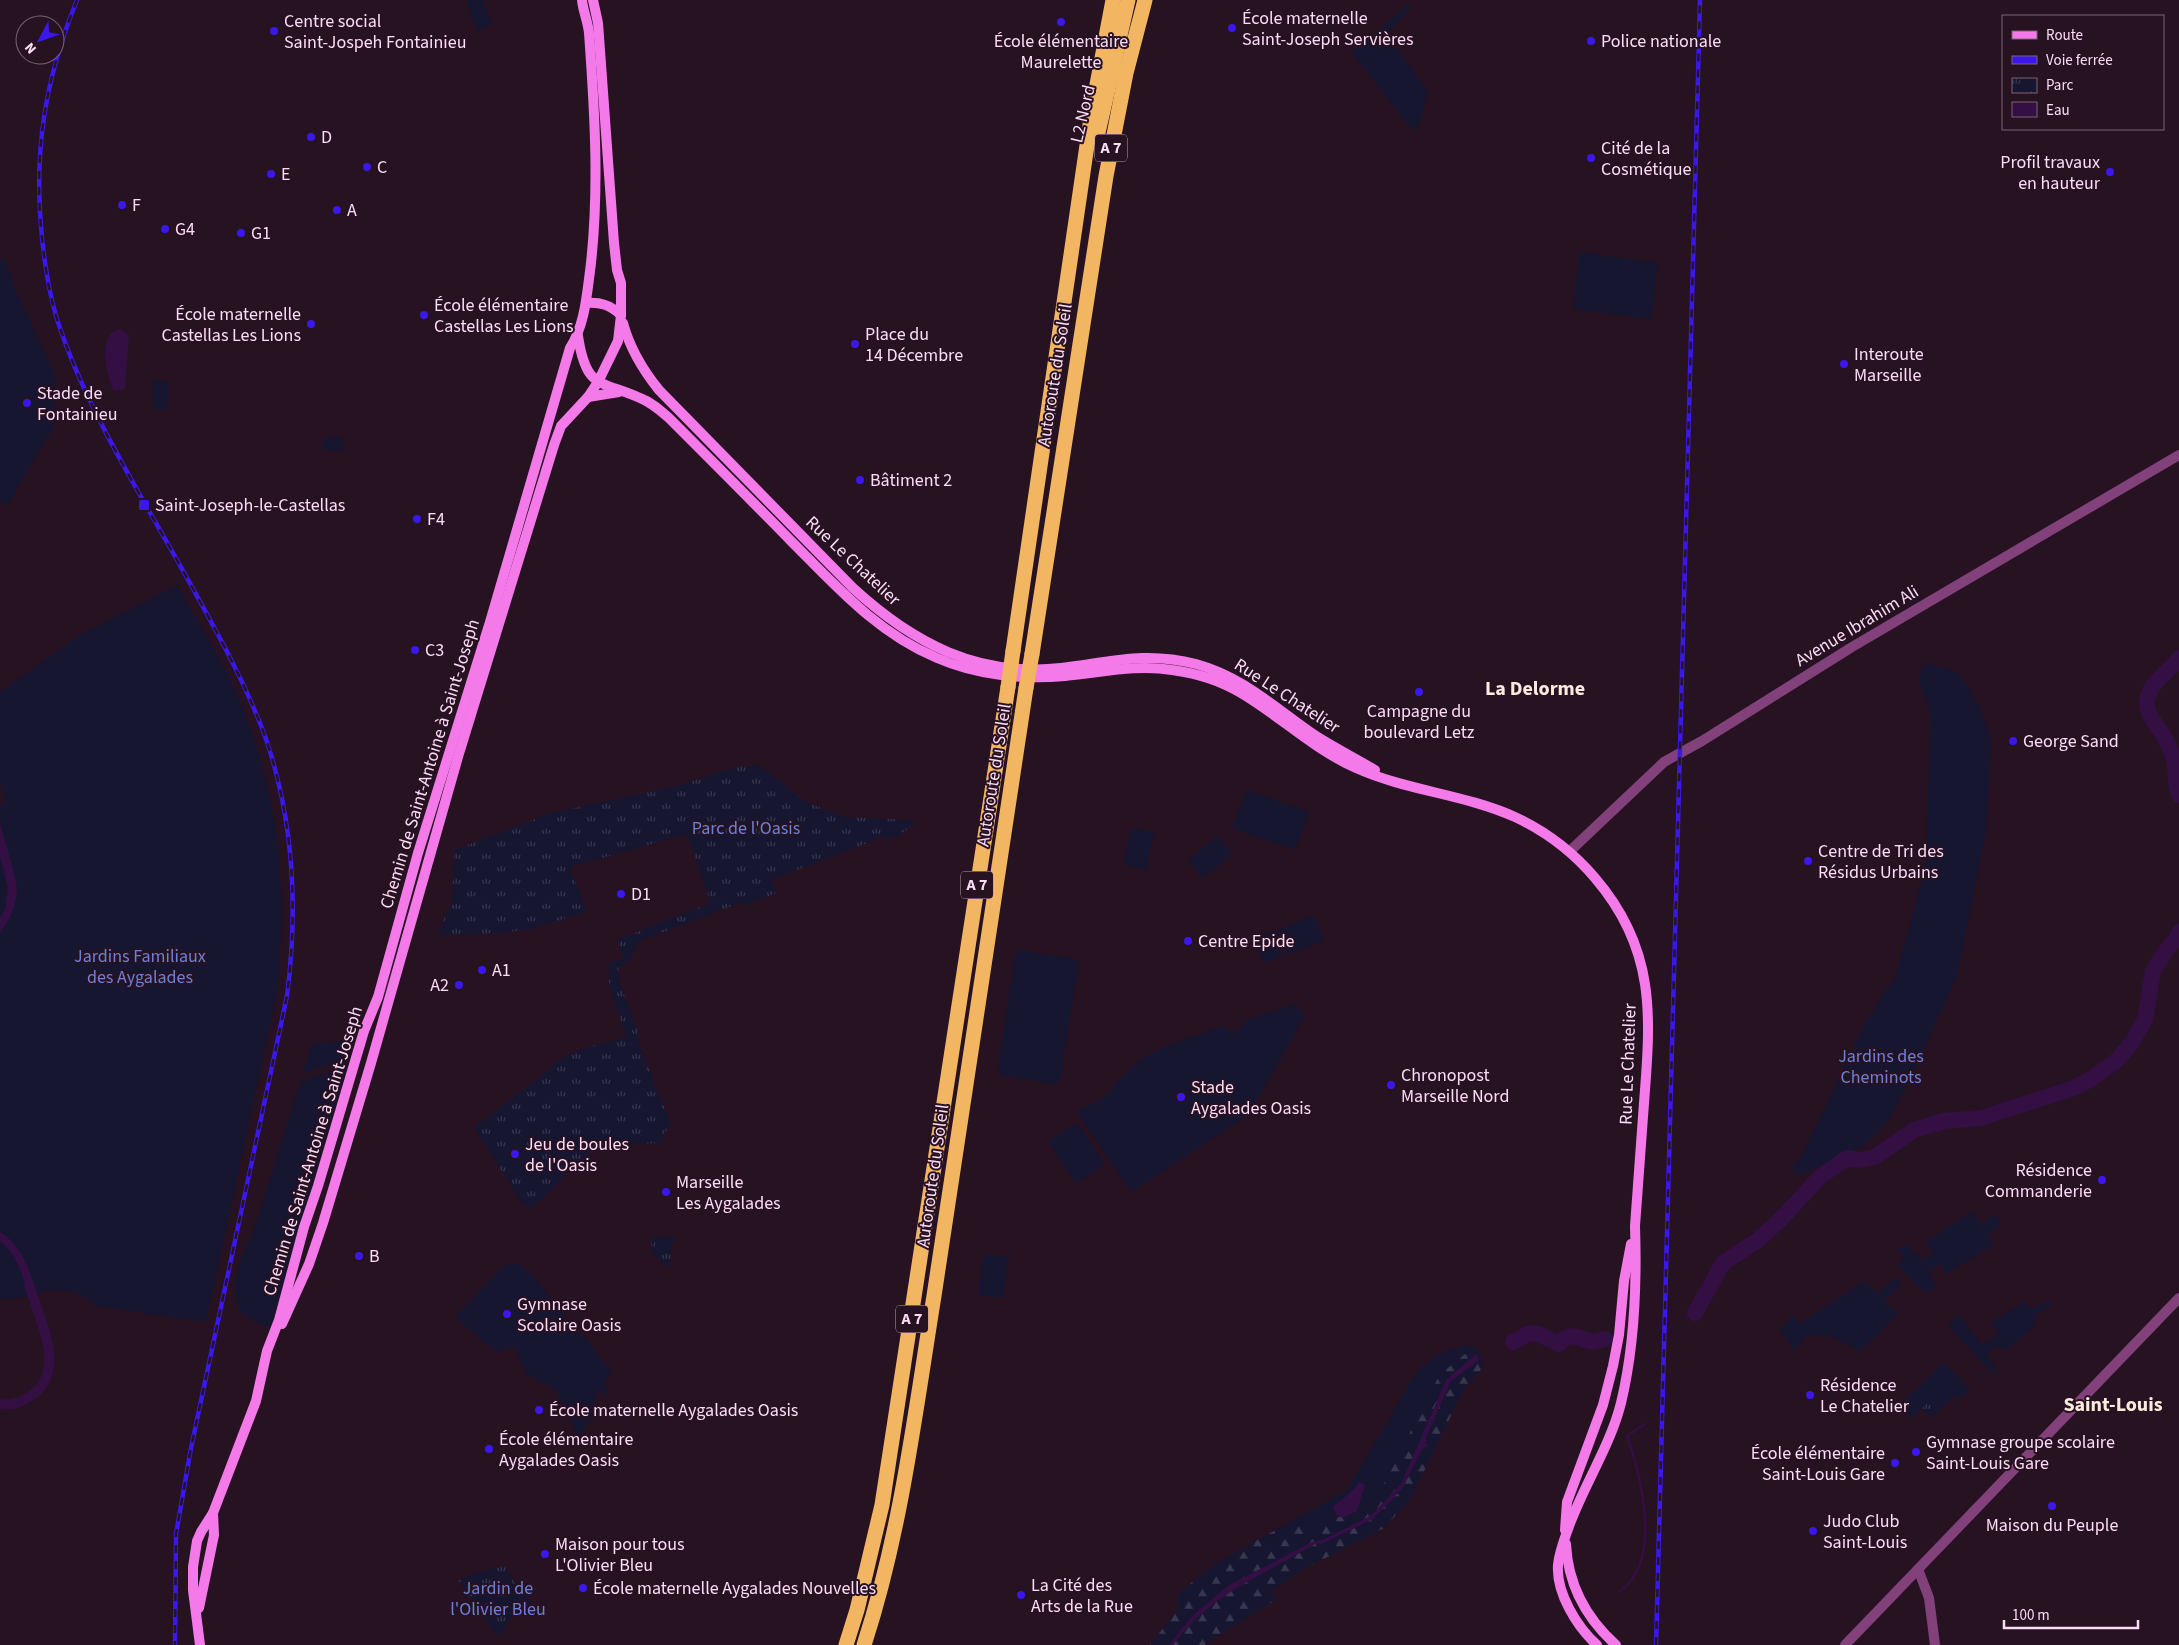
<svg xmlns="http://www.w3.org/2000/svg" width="2179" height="1645" font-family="'Source Sans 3',sans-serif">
  <defs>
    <pattern id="forest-firs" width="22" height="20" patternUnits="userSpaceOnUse" patternTransform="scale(1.25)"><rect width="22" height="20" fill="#161631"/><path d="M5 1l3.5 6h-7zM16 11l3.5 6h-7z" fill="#39374f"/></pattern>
    <pattern id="park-tufts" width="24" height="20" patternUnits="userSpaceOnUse" patternTransform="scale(1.25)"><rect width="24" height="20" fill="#161631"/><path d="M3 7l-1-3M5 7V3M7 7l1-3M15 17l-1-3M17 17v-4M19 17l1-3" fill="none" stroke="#39374f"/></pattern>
  </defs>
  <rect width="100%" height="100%" fill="#271222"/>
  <g fill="#161631">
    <polygon points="468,0 483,0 492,25 477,31 466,1"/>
    <polygon points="1408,4 1410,8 1387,34 1428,92 1419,125 1413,131 1350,51 1368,40"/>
    <polygon points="1580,252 1658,263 1651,319 1573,309"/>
    <polygon points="0,258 4,258 17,293 56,378 53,427 7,506 0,501"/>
    <polygon points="153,380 169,381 168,409 153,409"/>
    <polygon points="323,437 343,438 342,451 323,450"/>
    <path d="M177,585C191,611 208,637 222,664C276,766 290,879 277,992L206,1322L98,1306L78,1294L65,1290L45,1291L37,1294C29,1270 23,1246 0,1232V933L7,923L14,905L17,889L0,823V805L5,804L0,779V692L83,633Z"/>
    <path d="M1923,663C1932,666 1948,667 1956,673C1971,684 1988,724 1991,742L1986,830L1957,976L1910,1080L1888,1122L1865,1144L1843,1158L1796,1176L1792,1167L1800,1158L1870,1014H1873L1885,989L1894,982L1925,869L1931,720L1928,704L1919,682Z"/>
    <polygon points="1247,790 1309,812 1295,850 1232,828"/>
    <polygon points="1131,828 1154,832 1146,870 1124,865"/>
    <polygon points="1217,836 1232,854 1203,878 1188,860"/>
    <path d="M0,856C6,879 12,897 0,918Z"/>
    <polygon points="1314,915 1324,940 1287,955 1276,931"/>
    <polygon points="1273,931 1282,956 1263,963 1254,938"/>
    <polygon points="1018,950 1076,959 1079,963 1060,1081 1056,1085 1002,1075 998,1070 1015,956"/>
    <polygon points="1296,1004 1304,1017 1249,1114 1131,1192 1076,1111 1096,1102 1111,1092 1118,1080 1144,1057 1160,1049 1223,1026 1227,1028 1230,1033 1239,1031 1246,1020"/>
    <polygon points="354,1040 348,1058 303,1073 312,1044"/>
    <path d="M347,1067L270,1328C256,1322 239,1317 236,1300C230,1272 249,1245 257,1220C272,1173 286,1127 301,1081Z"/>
    <polygon points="1077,1123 1105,1164 1076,1184 1048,1142"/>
    <polygon points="1968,1213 1974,1213 1981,1224 1995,1214 2001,1225 1988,1234 1994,1245 1946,1274 1940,1264 1928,1272 1936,1287 1926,1294 1897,1265 1904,1259 1896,1249 1908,1244 1914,1254 1917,1253 1922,1261 1933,1254 1926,1242"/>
    <path d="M0,1241C18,1257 22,1275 30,1297L0,1299Z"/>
    <polygon points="984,1254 1009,1257 1003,1298 978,1295"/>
    <polygon points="509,1264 518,1264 528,1270 612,1372 604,1382 609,1393 606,1397 601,1388 594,1399 598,1409 578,1438 557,1390 526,1374 514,1346 497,1353 455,1317 502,1267"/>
    <polygon points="1894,1278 1901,1284 1884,1301 1898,1314 1860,1351 1832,1337 1807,1335 1794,1352 1780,1329 1793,1316 1800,1323 1865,1281 1878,1294"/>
    <polygon points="2050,1300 2053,1304 2034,1317 2035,1325 2008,1349 2002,1349 1997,1345 1987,1354 1997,1369 1992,1373 1948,1326 1959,1314 1981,1345 1995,1337 1998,1332 1991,1322 2025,1301 2031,1310"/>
    <path d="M1466,1345L1474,1347L1440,1374L1381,1489L1356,1513L1274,1531L1347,1490L1414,1376C1431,1356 1440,1352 1466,1345Z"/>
    <polygon points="1943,1362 1970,1390 1961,1399 1956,1394 1942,1408 1933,1398 1911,1418 1899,1406"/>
  </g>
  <polygon fill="url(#forest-firs)" points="1474,1347 1479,1353 1483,1361 1482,1368 1463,1391 1410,1500 1384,1528 1300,1571 1271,1592 1277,1599 1213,1639 1205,1645 1150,1645 1178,1609 1179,1592 1221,1560 1274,1531 1356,1513 1381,1489 1440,1374"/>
  <g fill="url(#park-tufts)">
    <path d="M759,765L806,802L845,817L917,820C906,831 895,842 879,836L875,840L771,880L776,893L744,906L742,902L637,942L631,959L618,968L620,983L639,1035L636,1037L671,1124L664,1134L663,1143L600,1145L592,1150L534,1206L523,1205L474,1127L549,1070C562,1050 605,1043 627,1037L609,987V963L624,958L617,940L711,903L687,834L570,867L587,912L530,929L500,933L438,935L448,909L452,904L454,850L551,813L677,786L736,767Z"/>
    <polygon points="652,1236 674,1238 668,1268 651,1251"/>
    <polygon points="1933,1398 1942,1408 1931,1418 1921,1409"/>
    <polygon points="505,1566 511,1578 532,1602 508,1620 506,1629 500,1636 492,1629 458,1580 478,1572"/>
  </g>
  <g fill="#330f43">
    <path d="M121,329L129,335L125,387L124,389L114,391C106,376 96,332 121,329Z"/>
    <path d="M0,823C4,840 16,873 17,889C17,905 9,921 0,933V918L5,909L8,889L0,856Z"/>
    <path d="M0,1232C23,1246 29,1270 37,1294L30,1297C22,1275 18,1256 0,1241Z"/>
    <path d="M1476,1354L1480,1360L1451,1381L1426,1438V1447L1423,1448L1402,1489L1373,1519L1322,1544H1315C1261,1577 1213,1592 1173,1645H1169L1191,1617L1229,1585L1312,1542L1322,1540L1370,1516L1401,1484L1446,1380Z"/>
    <polygon points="1360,1482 1365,1485 1357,1511 1343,1518 1336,1515 1333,1506 1349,1494"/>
  </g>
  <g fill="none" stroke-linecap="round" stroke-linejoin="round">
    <path stroke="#330f43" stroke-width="2.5" d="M1620,1591C1663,1561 1641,1477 1627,1436L1645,1424"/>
    <path stroke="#330f43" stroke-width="10" d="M0,1404C13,1406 22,1402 32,1395C68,1370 38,1316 29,1285"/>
    <g stroke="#330f43" stroke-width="16">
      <path d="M2179,658C2170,671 2153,680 2148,696C2142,713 2159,726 2166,740C2169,747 2175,758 2175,765C2176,778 2175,783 2179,795"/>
      <polyline points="1695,1313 1723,1263 1758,1240 1781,1219 1821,1176 1847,1158 1859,1160 1875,1157 1914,1130 1944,1121 1981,1118 2071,1089 2090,1080 2116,1061 2130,1045 2145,1020 2153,971 2167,949 2178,937 2179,932"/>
      <polyline points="1513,1342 1530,1333 1539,1334 1559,1344 1565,1338 1573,1336 1593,1342 1605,1339"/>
    </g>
    <g stroke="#82417b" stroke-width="10">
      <polyline points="1570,851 1664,762 1702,741 1852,647 2179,455"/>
      <polyline points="1918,1569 1929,1598 1935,1645"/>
      <polyline points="1845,1645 2179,1298"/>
    </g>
    <g stroke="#f47ae9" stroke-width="10">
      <path d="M586,303C601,302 610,305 621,315"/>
      <path d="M623,323C630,349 642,369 659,390L853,588C913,643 977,677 1061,668C1111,662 1145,651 1196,664C1244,677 1276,709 1316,736C1335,748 1355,758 1375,770"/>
      <path d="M578,336C586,389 599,380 640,398C651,402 660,410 669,418C710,459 751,500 791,541C836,586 877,633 937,658C976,675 1022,680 1065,676C1101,673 1135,664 1172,670C1195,673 1221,681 1241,693C1280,716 1313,749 1356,768C1407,791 1464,794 1515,817C1545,831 1573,852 1595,878C1656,949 1651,1015 1644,1103C1641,1144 1638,1185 1635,1226C1637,1285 1635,1345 1621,1403C1610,1447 1583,1486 1568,1529C1564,1540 1559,1553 1558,1565C1556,1593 1577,1627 1597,1645"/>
      <polyline points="588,397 619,392"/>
      <polyline points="282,1324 309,1264 323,1223 371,1063 458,757 554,445 561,426 588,397 598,382 618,341 621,315 621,283 617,270 614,243 598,23 593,0"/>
      <polyline points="1565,1530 1567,1502 1603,1405 1613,1366 1619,1335 1624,1281 1631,1244"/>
      <path d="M1566,1544C1568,1585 1586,1618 1616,1645"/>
      <polyline points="199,1608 214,1535 213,1513"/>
      <path d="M200,1645L193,1590V1567L197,1541L201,1532L213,1513L256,1401L267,1351L279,1320L304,1227L318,1186L364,1031L378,997L418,853L490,622L570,348C583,328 586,303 589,279C600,199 595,115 589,33C588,22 583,11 582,0"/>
    </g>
    <g stroke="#f2b561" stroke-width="15">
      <polyline points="1097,137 1128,0"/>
      <polyline points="1013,651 1092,111 1113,0"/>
      <polyline points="1032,654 1106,176 1126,73 1145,0"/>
      <polyline points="846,1645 857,1610 882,1505 1008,687"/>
      <path d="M864,1645C901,1532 915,1413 934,1296C966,1094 995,891 1026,688"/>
    </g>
    <defs>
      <g id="rail">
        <path d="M77,0C45,79 33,153 42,238C45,266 49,295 58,322C87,412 146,503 192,587C219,636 247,686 266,739C294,822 298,910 287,996L191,1448L176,1534L175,1645"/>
        <polyline points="1656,1645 1700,0"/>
      </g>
    </defs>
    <use href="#rail" stroke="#3a18ec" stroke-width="4.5"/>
    <use href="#rail" stroke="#271222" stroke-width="2.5" stroke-dasharray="8" stroke-linecap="butt"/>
    <g stroke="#f2b561" stroke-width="15">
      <polyline points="1008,687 1013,651"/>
      <polyline points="1026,688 1032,654"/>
    </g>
  </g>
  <g fill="#3a18ec" stroke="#271222" stroke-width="2">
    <circle cx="1061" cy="22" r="5"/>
    <circle cx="1232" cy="28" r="5"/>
    <circle cx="274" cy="31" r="5"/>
    <circle cx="1591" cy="41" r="5"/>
    <circle cx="311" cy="137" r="5"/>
    <circle cx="1591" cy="158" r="5"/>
    <circle cx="367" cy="167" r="5"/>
    <circle cx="2110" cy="172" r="5"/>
    <circle cx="271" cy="174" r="5"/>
    <circle cx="122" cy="205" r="5"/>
    <circle cx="337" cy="210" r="5"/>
    <circle cx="165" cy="229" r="5"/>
    <circle cx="241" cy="233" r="5"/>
    <circle cx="424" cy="315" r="5"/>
    <circle cx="311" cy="324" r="5"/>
    <circle cx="855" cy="344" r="5"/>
    <circle cx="1844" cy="364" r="5"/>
    <circle cx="27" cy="403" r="5"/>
    <circle cx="860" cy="480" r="5"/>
    <rect x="138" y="499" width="12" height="12" rx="2.5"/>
    <circle cx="417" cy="519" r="5"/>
    <circle cx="415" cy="650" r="5"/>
    <circle cx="1419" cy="692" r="5"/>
    <circle cx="2013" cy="741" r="5"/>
    <circle cx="1808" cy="861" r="5"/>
    <circle cx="621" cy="894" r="5"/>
    <circle cx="1188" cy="941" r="5"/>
    <circle cx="482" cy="970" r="5"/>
    <circle cx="459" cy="985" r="5"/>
    <circle cx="1391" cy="1085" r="5"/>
    <circle cx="1181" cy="1097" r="5"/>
    <circle cx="515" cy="1154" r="5"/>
    <circle cx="2102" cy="1180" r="5"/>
    <circle cx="666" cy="1192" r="5"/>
    <circle cx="359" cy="1256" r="5"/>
    <circle cx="507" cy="1314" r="5"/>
    <circle cx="1810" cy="1395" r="5"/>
    <circle cx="539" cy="1410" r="5"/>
    <circle cx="489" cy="1449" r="5"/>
    <circle cx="1916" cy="1452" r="5"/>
    <circle cx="1895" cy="1463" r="5"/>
    <circle cx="2052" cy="1506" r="5"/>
    <circle cx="1813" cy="1531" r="5"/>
    <circle cx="545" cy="1554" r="5"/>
    <circle cx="583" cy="1588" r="5"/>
    <circle cx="1021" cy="1595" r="5"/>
  </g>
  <g text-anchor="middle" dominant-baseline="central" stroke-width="4" stroke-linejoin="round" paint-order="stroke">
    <g fill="#271222" stroke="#bc9fb6" stroke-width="1">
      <rect x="1095" y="134.5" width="32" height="27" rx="4"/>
      <rect x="961" y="871.5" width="32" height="27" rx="4"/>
      <rect x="896" y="1305.5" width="32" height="27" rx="4"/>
    </g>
    <g font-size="16" font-weight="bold" fill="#fcdbf6">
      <text x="1111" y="148">A 7</text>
      <text x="977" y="885">A 7</text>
      <text x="912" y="1319">A 7</text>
    </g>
    <g font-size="18" fill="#fcdbf6" stroke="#271222" text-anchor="start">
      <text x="1242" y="18">École maternelle<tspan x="1242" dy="21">Saint-Joseph Servières</tspan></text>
      <text x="284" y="21">Centre social<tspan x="284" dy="21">Saint-Jospeh Fontainieu</tspan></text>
      <text x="1061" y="41" text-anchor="middle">École élémentaire<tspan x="1061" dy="21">Maurelette</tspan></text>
      <text x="1601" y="41">Police nationale</text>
      <text x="321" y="137">D</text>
      <text x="1601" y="148">Cité de la<tspan x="1601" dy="21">Cosmétique</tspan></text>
      <text x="2100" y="162" text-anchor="end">Profil travaux<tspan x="2100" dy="21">en hauteur</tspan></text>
      <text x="377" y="167">C</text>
      <text x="281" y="174">E</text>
      <text x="132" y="205">F</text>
      <text x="347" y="210">A</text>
      <text x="175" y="229">G4</text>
      <text x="251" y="233">G1</text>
      <text x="434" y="305">École élémentaire<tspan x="434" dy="21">Castellas Les Lions</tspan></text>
      <text x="301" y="314" text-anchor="end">École maternelle<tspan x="301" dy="21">Castellas Les Lions</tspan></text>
      <text x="865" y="334">Place du<tspan x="865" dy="21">14 Décembre</tspan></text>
      <text x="1854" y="354">Interoute<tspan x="1854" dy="21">Marseille</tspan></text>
      <text x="37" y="393">Stade de<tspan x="37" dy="21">Fontainieu</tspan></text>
      <text x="870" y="480">Bâtiment 2</text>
      <text x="155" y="505">Saint-Joseph-le-Castellas</text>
      <text x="427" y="519">F4</text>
      <text x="425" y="650">C3</text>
      <text x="1419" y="711" text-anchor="middle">Campagne du<tspan x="1419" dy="21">boulevard Letz</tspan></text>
      <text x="2023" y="741">George Sand</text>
      <text x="1818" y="851">Centre de Tri des<tspan x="1818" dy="21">Résidus Urbains</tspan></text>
      <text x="631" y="894">D1</text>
      <text x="1198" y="941">Centre Epide</text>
      <text x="492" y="970">A1</text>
      <text x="449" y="985" text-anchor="end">A2</text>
      <text x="1401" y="1075">Chronopost<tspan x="1401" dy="21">Marseille Nord</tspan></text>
      <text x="1191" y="1087">Stade<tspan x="1191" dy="21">Aygalades Oasis</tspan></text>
      <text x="525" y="1144">Jeu de boules<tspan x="525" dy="21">de l'Oasis</tspan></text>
      <text x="2092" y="1170" text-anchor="end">Résidence<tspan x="2092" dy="21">Commanderie</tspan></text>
      <text x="676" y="1182">Marseille<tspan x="676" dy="21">Les Aygalades</tspan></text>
      <text x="369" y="1256">B</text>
      <text x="517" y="1304">Gymnase<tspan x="517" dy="21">Scolaire Oasis</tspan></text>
      <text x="1820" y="1385">Résidence<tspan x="1820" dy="21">Le Chatelier</tspan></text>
      <text x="549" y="1410">École maternelle Aygalades Oasis</text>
      <text x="499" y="1439">École élémentaire<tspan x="499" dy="21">Aygalades Oasis</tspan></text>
      <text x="1926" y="1442">Gymnase groupe scolaire<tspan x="1926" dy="21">Saint-Louis Gare</tspan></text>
      <text x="1885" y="1453" text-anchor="end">École élémentaire<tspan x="1885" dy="21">Saint-Louis Gare</tspan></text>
      <text x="1823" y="1521">Judo Club<tspan x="1823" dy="21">Saint-Louis</tspan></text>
      <text x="2052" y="1525" text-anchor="middle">Maison du Peuple</text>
      <text x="555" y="1544">Maison pour tous<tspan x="555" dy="21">L'Olivier Bleu</tspan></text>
      <text x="1031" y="1585">La Cité des<tspan x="1031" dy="21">Arts de la Rue</tspan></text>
      <text x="593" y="1588">École maternelle Aygalades Nouvelles</text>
    </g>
    <g font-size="18" fill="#fcdbf6" stroke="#271222">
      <text transform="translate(1083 114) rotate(-77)">L2 Nord</text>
      <text transform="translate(1055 375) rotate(-81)">Autoroute du Soleil</text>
      <text transform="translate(853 561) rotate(43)">Rue Le Chatelier</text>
      <text transform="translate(1857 626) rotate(-31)">Avenue Ibrahim Ali</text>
      <text transform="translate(1287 696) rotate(33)">Rue Le Chatelier</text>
      <text transform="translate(430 764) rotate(-73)">Chemin de Saint-Antoine à Saint-Joseph</text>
      <text transform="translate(994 775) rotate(-81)">Autoroute du Soleil</text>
      <text transform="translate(1628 1064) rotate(-88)">Rue Le Chatelier</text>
      <text transform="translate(313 1151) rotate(-73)">Chemin de Saint-Antoine à Saint-Joseph</text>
      <text transform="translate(933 1176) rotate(-82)">Autoroute du Soleil</text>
    </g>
    <g font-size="18" fill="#6c80d7" stroke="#271222">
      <text x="746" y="828">Parc de l'Oasis</text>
      <text x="140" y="956">Jardins Familiaux<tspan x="140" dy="21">des Aygalades</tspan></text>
      <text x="1881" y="1056">Jardins des<tspan x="1881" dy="21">Cheminots</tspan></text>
      <text x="498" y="1588">Jardin de<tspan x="498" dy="21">l'Olivier Bleu</tspan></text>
    </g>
    <g font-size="20" font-weight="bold" fill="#fceadd" stroke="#271222">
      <text x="1535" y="689">La Delorme</text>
      <text x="2113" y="1405">Saint-Louis</text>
    </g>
  </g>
  <rect x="2002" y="15" width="162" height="115" fill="#271222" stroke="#7c6277"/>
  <rect x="2012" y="31" width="25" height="8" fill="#f47ae9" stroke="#7c6277"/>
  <text x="2046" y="40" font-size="15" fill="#fcdbf6">Route</text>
  <rect x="2012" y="56" width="25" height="8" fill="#3a18ec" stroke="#7c6277"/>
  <text x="2046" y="65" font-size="15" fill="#fcdbf6">Voie ferrée</text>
  <rect x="2012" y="78" width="25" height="15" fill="url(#park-tufts)" stroke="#7c6277"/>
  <text x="2046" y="90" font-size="15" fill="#fcdbf6">Parc</text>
  <rect x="2012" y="102" width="25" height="15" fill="#330f43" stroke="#7c6277"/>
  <text x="2046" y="115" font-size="15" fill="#fcdbf6">Eau</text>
  <g transform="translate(40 40) rotate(229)"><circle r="24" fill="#271222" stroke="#7c6277"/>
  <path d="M0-4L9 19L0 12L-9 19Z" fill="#3a18ec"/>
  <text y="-8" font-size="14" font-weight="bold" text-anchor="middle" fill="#fcdbf6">N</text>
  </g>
  <path d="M2004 1620v8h134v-8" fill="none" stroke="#fcdbf6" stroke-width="2.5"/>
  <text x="2012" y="1620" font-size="15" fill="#fcdbf6" stroke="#271222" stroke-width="4" paint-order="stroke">100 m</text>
</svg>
